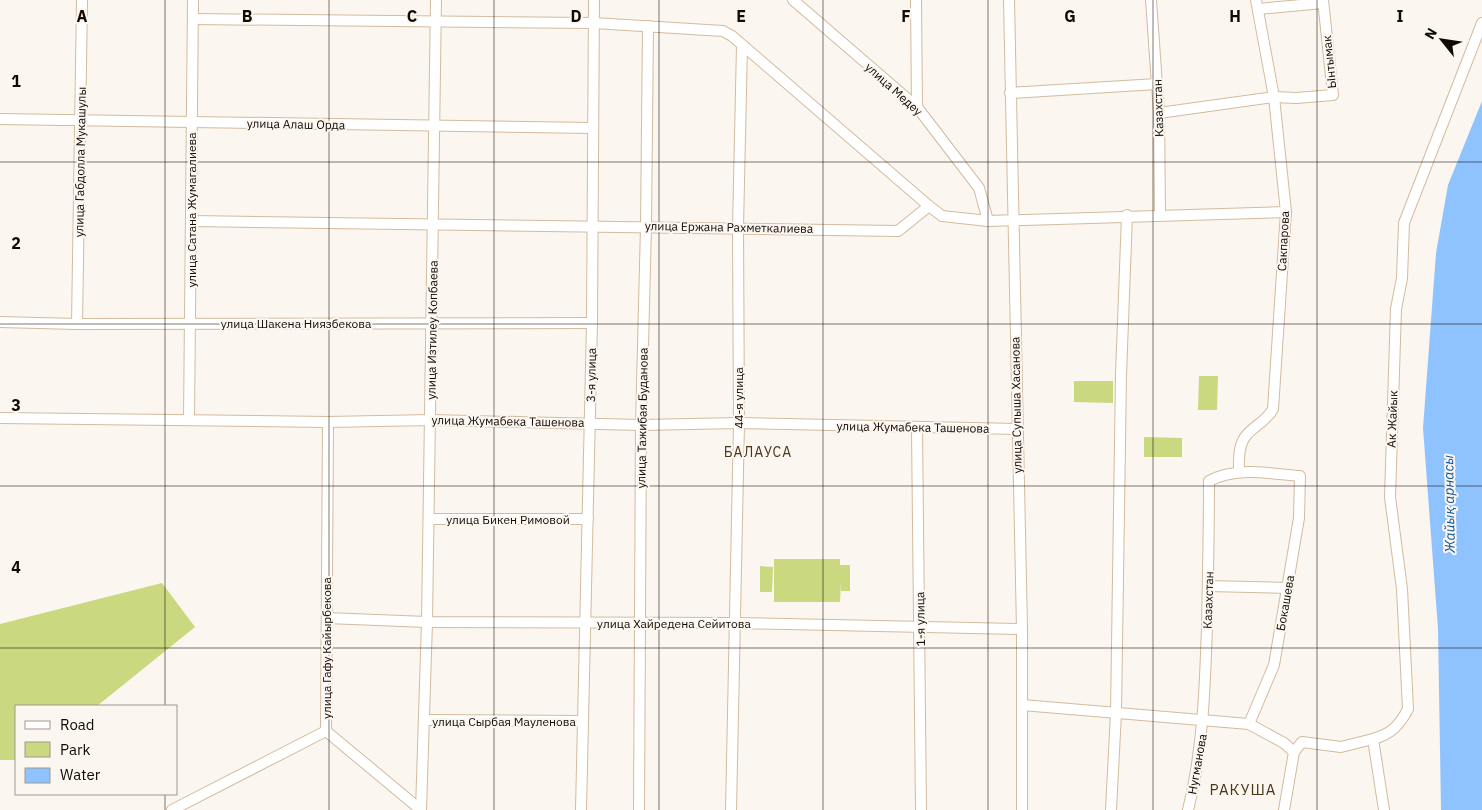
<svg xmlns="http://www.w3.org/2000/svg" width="1482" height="810" font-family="'IBM Plex Sans',sans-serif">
  <rect width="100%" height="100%" fill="#fbf6f0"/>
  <g fill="#cad880">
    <polygon points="1199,376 1218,376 1217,410 1198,410"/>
    <polygon points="1074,381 1113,381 1113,403 1074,402"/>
    <polygon points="1144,437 1182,438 1182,457 1144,457"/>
    <polygon points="774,559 840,559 840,565 850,565 850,591 841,591 841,581 840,602 774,602"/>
    <polygon points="760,566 773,567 772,592 760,592"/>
    <polygon points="162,583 195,627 97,706 16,706 16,760 0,760 0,624"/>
  </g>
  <polygon fill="#8ec3ff" points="1482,101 1482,810 1441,810 1438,629 1423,428 1436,253 1448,185"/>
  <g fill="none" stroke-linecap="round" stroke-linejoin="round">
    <defs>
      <g id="minor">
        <polyline points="793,0 917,107 979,188 988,221"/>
        <polyline points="916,0 917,107"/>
        <polyline points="1009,0 1022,629 1022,810"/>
        <polyline points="1151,0 1159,113 1160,215"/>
        <polyline points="1258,9 1323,3"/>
        <polyline points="193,19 594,23 723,31 732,36 929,206"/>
        <polyline points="1010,93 1157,84"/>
        <polyline points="1159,113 1274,97 1296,98 1333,95 1323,0"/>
        <polyline points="0,119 593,128"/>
        <polyline points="191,221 898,231 929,206 942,216 988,221 1286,212"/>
        <polyline points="0,322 77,324 592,323"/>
        <polyline points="77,324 82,0"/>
        <polyline points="0,418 328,422 431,420 641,425 739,423 1017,429"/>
        <polyline points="189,420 193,0"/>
        <polyline points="917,428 921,810"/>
        <path d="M1239,472C1239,461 1238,447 1245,437C1253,426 1266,422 1273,409L1286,212L1274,97L1256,0"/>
        <polyline points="429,519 588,519"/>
        <polyline points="1208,586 1288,588"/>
        <polyline points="327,618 427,622 734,623 1022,629"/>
        <polyline points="1022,705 1249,724 1284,743 1294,752 1284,810"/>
        <polyline points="425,720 583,721"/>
        <polyline points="326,731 421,810"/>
        <polyline points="1294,752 1302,742 1341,747 1373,739"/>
        <polyline points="172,810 326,731 328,422"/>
        <polyline points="421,810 427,622 436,0"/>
        <polyline points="581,810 592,323 594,0"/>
        <polyline points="639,810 641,425 646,226 648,26"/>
        <polyline points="731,810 739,423 738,228 742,45"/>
        <polyline points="1111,810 1116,713 1121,375 1127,215"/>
        <path d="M1188,810C1203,749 1205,688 1207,626C1208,577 1209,530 1209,481C1236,466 1271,474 1300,476L1299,518L1274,665L1249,724"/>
        <path d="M1384,810L1373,739C1391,734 1399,726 1408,709L1402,589L1390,497L1396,309L1402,278L1404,223L1482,23"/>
      </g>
    </defs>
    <use href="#minor" stroke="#d3bb9e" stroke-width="12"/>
    <use href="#minor" stroke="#fff" stroke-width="10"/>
  </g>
  <path fill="none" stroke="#130a03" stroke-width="1" stroke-opacity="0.55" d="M165,0V706M329,0V810M494,0V810M659,0V810M823,0V810M988,0V810M1153,0V810M1317,0V810M0,162H1482M0,324H1482M0,486H1482M0,648H1482M165,794V810"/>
  <g text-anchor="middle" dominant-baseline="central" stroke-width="4" stroke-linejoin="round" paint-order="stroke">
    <g font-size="12" fill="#130a03" stroke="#fbf6f0">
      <text transform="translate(1329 62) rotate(-96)">Ынтымак</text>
      <text transform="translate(894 89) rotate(42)">улица Медеу</text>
      <text transform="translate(1158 108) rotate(-92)">Казахстан</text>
      <text transform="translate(296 124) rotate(1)">улица Алаш Орда</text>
      <text transform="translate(80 162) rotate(-89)">улица Габдолла Мукашулы</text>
      <text transform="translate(191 210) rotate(-90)">улица Сатана Жумагалиева</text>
      <text transform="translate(729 227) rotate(1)">улица Ержана Рахметкалиева</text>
      <text transform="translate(1283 241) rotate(-87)">Сакпарова</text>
      <text x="296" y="323">улица Шакена Ниязбекова</text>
      <text transform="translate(432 330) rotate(-89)">улица Изтилеу Копбаева</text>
      <text transform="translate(591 375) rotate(-89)">3-я улица</text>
      <text transform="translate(738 398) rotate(-90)">44-я улица</text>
      <text transform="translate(1016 405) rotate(-91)">улица Супыша Хасанова</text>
      <text transform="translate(642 418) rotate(-89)">улица Тажибая Буданова</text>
      <text transform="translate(1392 419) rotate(-88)">Ак Жайык</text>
      <text transform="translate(508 421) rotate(1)">улица Жумабека Ташенова</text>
      <text transform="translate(913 427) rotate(1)">улица Жумабека Ташенова</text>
      <text x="508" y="519">улица Бикен Римовой</text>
      <text transform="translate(1208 600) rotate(-88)">Казахстан</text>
      <text transform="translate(1285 603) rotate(-80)">Бокашева</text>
      <text transform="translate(920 619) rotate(-91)">1-я улица</text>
      <text x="674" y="623">улица Хайредена Сейитова</text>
      <text transform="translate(326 648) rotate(-90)">улица Гафу Кайырбекова</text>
      <text x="504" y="721">улица Сырбая Мауленова</text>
      <text transform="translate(1197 764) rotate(-80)">Нугманова</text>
    </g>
    <g font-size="14" letter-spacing="1" fill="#4a361d" stroke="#fbf6f0">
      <text x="758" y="452">БАЛАУСА</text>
    </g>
    <g font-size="14" font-style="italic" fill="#0d5597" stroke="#fbf6f0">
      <text transform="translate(1449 504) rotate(-91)">Жайық арнасы</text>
    </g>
    <g font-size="15" letter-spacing="1" fill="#4a361d" stroke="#fbf6f0">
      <text x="1243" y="789">РАКУША</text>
    </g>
  </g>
  <g font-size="16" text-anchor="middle" font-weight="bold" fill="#130a03" stroke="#fbf6f0" stroke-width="4" stroke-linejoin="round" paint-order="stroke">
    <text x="82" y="22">A</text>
    <text x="247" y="22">B</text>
    <text x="412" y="22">C</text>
    <text x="576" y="22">D</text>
    <text x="741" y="22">E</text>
    <text x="906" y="22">F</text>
    <text x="1070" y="22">G</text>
    <text x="1235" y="22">H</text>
    <text x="1400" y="22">I</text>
    <text x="16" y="87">1</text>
    <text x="16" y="249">2</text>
    <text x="16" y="411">3</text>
    <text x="16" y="573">4</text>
  </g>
  <rect x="15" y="705" width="162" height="90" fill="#fbf6f0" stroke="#9e9891"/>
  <rect x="25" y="721" width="25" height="8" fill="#ffffff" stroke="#9e9891"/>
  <text x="60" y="730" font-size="15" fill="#130a03">Road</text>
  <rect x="25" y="742" width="25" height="15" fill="#cad880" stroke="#9e9891"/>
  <text x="60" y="755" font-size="15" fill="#130a03">Park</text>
  <rect x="25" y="768" width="25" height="15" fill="#8ec3ff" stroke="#9e9891"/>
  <text x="60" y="780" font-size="15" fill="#130a03">Water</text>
  <g transform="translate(1442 40) rotate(300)" stroke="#fbf6f0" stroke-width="4" paint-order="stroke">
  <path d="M0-4L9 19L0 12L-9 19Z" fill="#130a03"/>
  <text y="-8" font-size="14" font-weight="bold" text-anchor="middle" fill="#130a03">N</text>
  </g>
</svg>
